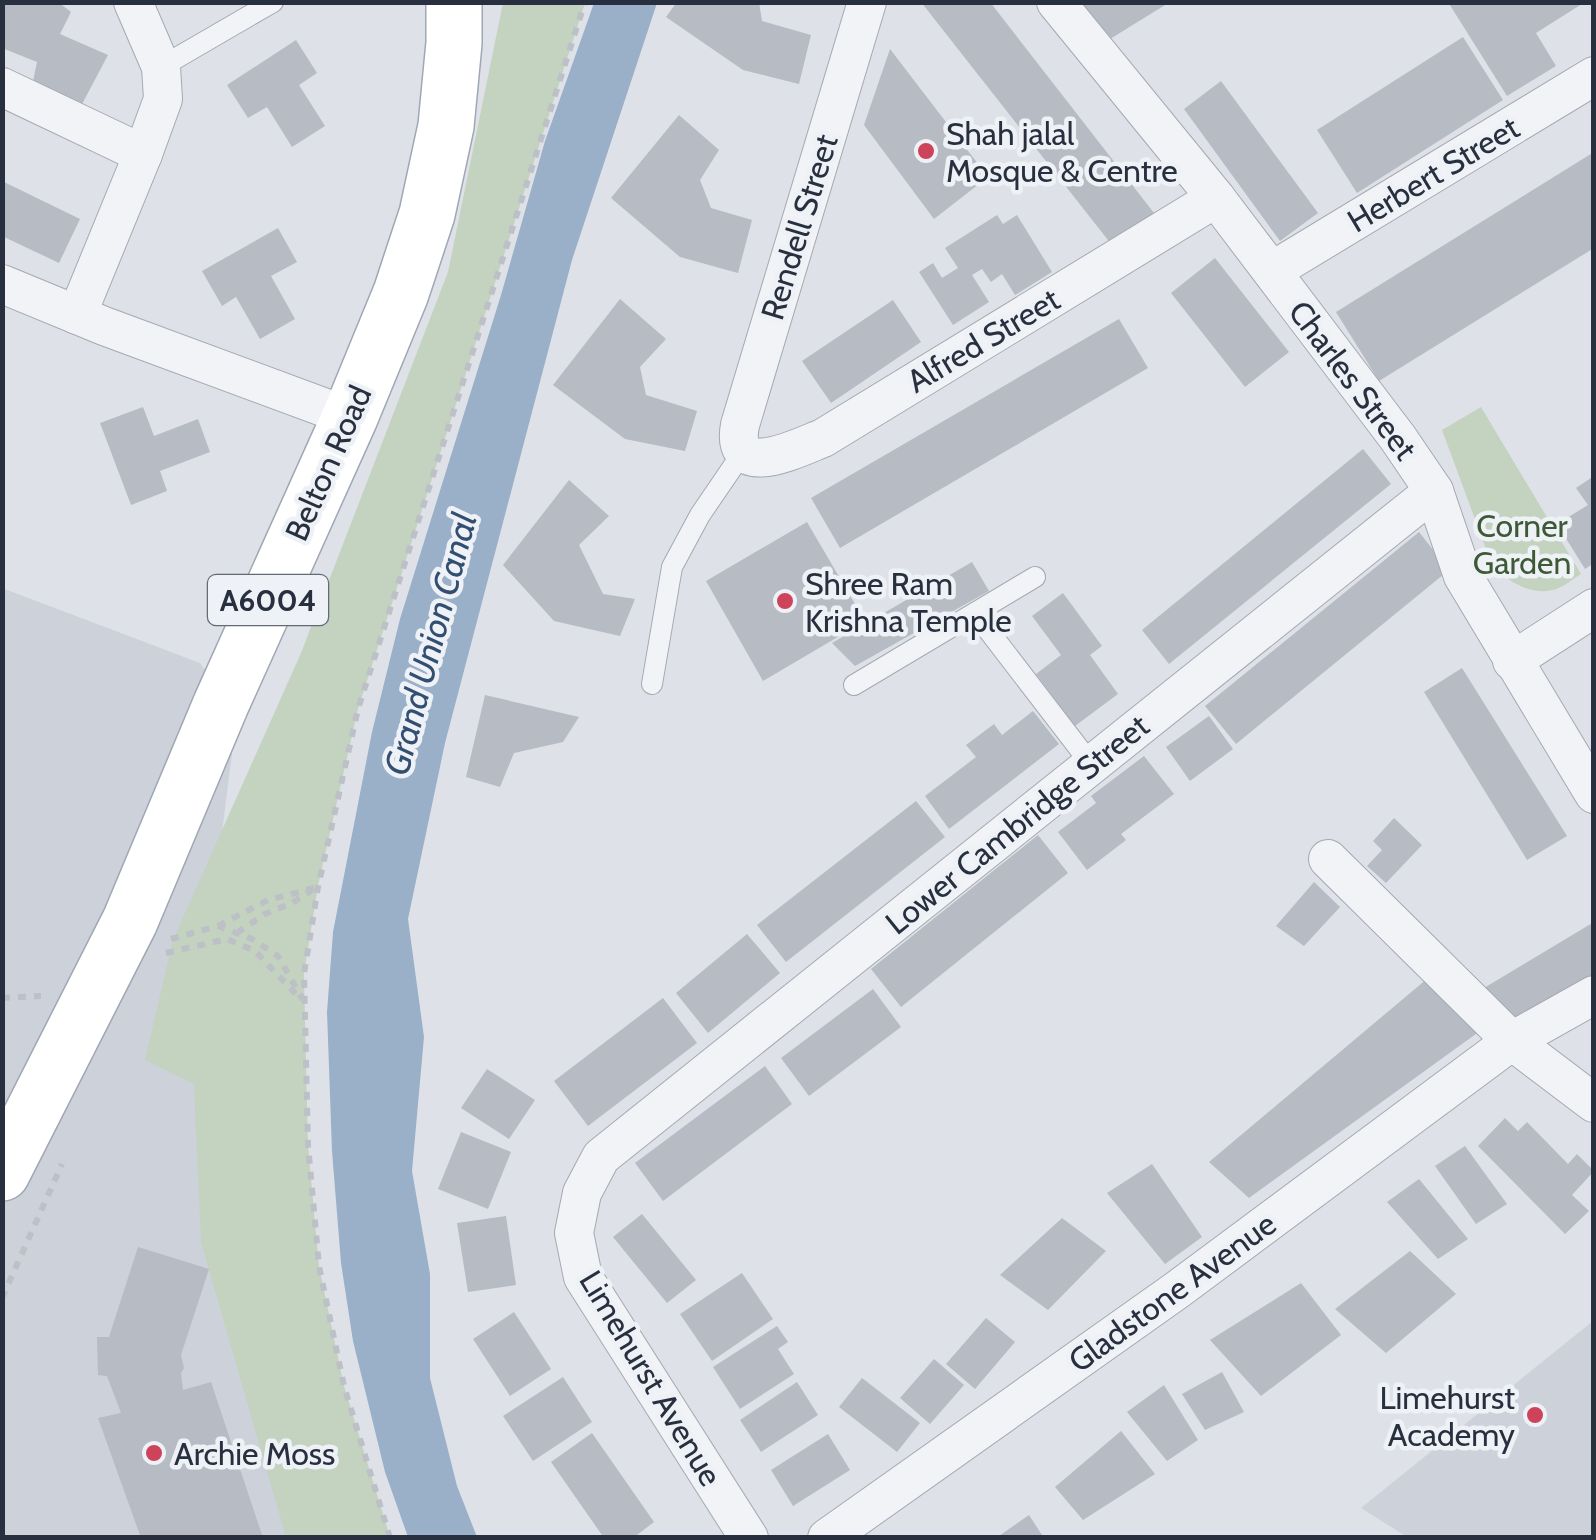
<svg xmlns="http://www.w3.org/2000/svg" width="1596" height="1540" font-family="Cabin,sans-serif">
  <rect width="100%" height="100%" fill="#dee2e8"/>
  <g fill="#ccd1da">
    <polygon points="2,588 200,663 237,714 221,840 325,1537 3,1537"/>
    <polygon points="1593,1321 1593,1537 1407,1537 1361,1508"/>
  </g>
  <g fill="#c4d2c0">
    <polygon points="503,3 585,3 358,709 318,886 304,974 308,1145 319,1266 344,1386 390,1537 286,1537 201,1242 194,1084 145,1060 173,940 301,653 448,272"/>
    <path d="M1481,407L1581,574C1573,579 1562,588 1553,590C1530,596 1510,581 1493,568L1442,430Z"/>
  </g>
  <polygon fill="#99b0c8" points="594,3 657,3 572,260 445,743 408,919 424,1037 412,1171 430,1274 430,1378 457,1486 477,1537 408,1537 385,1472 353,1341 341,1263 332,1151 327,1012 333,932 372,732 400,619 501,295 545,141"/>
  <g fill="#b6bbc4">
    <polygon points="2,2 58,2 71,12 60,34 108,55 81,106 32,86 37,62 2,48"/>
    <polygon points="677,2 759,2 762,21 811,35 799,84 743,70 666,17"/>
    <polygon points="921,2 990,2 1154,213 1115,249"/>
    <polygon points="1080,2 1170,2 1110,39"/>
    <polygon points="1448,2 1585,2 1536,33 1556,66 1507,96"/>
    <polygon points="1463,37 1503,100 1357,193 1317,130"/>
    <polygon points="296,40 317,73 299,85 325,126 292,147 267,107 248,118 227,85"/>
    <polygon points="890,49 988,177 934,219 864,125"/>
    <polygon points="1221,81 1318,213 1280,241 1184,109"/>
    <polygon points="679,115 719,150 700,180 711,208 752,220 738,273 680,257 611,198"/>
    <polygon points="1594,152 1594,248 1379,381 1336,312"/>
    <polygon points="2,181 80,219 59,263 2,236"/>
    <polygon points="997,215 1003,224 1017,215 1052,272 1015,295 1002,274 991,282 982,269 972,275 989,302 953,325 919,272 933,263 942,278 958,268 945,248"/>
    <polygon points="278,228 297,262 271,276 295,319 260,339 236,297 222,306 202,271"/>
    <polygon points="1215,258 1289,352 1245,387 1171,293"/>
    <polygon points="620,299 666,339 640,367 646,395 697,411 685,451 625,439 553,385"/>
    <polygon points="893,300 921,342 831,403 802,361"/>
    <polygon points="1119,319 1148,368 840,548 811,498"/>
    <polygon points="143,407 154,436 198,419 210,452 160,471 167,491 131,505 100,423"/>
    <polygon points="1363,449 1391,484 1169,664 1142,630"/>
    <polygon points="1594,476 1594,563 1585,569 1557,524 1588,505 1576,488"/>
    <polygon points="569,480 609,516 579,545 603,594 635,599 620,636 554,621 503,565"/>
    <polygon points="807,522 865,621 763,681 706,581"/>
    <polygon points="1419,532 1449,570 1236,744 1205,706"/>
    <polygon points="972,562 989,591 855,666 832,643"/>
    <polygon points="1063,593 1102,646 1090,655 1118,694 1075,726 1036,674 1061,655 1032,616"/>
    <polygon points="1462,668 1567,836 1527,860 1424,692"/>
    <polygon points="485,695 579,717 563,742 514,753 500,787 466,777"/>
    <polygon points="1033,711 1059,744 949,829 925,796 976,757 966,745 994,724 1002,735"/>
    <polygon points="1209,716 1233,749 1190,781 1166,747"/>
    <polygon points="1144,756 1174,794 1121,834 1126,840 1087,870 1058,832 1096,803 1091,796"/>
    <polygon points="916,801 945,837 786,962 757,925"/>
    <polygon points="1394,818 1422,845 1386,883 1367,866 1382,850 1373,841"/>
    <polygon points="1038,835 1068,873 901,1007 871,969"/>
    <polygon points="1314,882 1340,907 1304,946 1276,926"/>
    <polygon points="1594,922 1594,980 1510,1030 1484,988"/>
    <polygon points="747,934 780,973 708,1033 676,993"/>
    <polygon points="1428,978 1480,1031 1249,1198 1209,1162"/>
    <polygon points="873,989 901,1027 809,1096 781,1058"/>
    <polygon points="663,998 697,1043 588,1126 554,1081"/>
    <polygon points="765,1066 792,1104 663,1201 635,1163"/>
    <polygon points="487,1069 535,1100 509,1139 461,1108"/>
    <polygon points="1505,1118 1518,1131 1527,1122 1568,1164 1577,1154 1594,1171 1572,1195 1589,1211 1565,1234 1478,1146"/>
    <polygon points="461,1132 511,1152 488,1209 438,1189"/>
    <polygon points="1465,1146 1507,1204 1476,1224 1435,1166"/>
    <polygon points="1152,1164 1202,1237 1165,1264 1107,1193"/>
    <polygon points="1419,1179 1468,1239 1438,1259 1387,1202"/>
    <polygon points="642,1214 696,1280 667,1303 613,1237"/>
    <polygon points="506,1216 516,1285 468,1292 457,1223"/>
    <polygon points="1062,1218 1106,1251 1048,1310 1000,1275"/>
    <polygon points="138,1247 209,1269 181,1355 184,1368 181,1373 183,1390 211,1382 263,1538 141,1538 98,1418 121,1413 107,1376 98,1375 97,1337 109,1337"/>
    <polygon points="1410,1251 1456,1294 1386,1353 1335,1309"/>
    <polygon points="742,1273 773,1319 712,1361 680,1314"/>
    <polygon points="1301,1283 1341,1335 1261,1396 1210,1340"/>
    <polygon points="514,1312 551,1369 510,1396 473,1339"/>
    <polygon points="986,1318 1015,1342 975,1389 946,1364"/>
    <polygon points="777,1326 788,1342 778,1349 794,1374 740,1409 713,1367"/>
    <polygon points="934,1359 964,1385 930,1424 900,1398"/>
    <polygon points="1222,1372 1244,1412 1205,1430 1182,1394"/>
    <polygon points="563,1377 592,1422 533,1461 503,1416"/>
    <polygon points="862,1378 920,1423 897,1452 839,1407"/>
    <polygon points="797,1382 818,1415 761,1452 740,1420"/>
    <polygon points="1164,1385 1198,1440 1167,1461 1127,1412"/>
    <polygon points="1121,1431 1155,1474 1083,1520 1055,1487"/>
    <polygon points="592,1433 654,1522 633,1538 604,1538 551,1462"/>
    <polygon points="828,1434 850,1470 793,1506 771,1470"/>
    <polygon points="1029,1515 1044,1538 996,1538"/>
  </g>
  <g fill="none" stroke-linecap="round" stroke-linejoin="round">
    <defs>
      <g id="service">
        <polyline points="161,67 273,2"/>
        <polyline points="975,613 1091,764"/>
        <polyline points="652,684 672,567 700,515 743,452"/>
        <polyline points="854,685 1035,577"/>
      </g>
      <g id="minor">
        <path d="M867,2L740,425C729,483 797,448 823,438L1216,198"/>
        <polyline points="1056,2 1216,198 1398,438 1434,491 1463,576 1594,794"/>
        <polyline points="2,87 143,154"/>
        <polyline points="1272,271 1594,76"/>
        <polyline points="2,284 104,326 350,417"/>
        <polyline points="77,315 143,154 163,99 161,67 133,2"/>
        <polyline points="1512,661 1594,608"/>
        <polyline points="1328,859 1512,1041 1594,1103"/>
        <polyline points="749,1538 583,1277 574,1233 582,1193 601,1157 1434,491"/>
        <polyline points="827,1538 1177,1290 1512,1041 1594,995"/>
      </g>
      <polyline id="primary" points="2,1173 130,921 221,704 350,417 401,293 427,214 446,126 454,43 454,2"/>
    </defs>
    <use href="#service" stroke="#a4a9b2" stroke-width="22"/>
    <use href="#minor" stroke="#a4a9b2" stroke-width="40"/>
    <use href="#primary" stroke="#9ea7b3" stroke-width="58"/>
    <g stroke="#bdc0c6" stroke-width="6" stroke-dasharray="8 8" stroke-linecap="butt">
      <polyline points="218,926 268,900 318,887"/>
      <polyline points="237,933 265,914 292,903 312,890"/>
      <polyline points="171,939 218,926 252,939 278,956 303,1000"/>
      <polyline points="166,953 227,939 255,951 296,994"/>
      <polyline points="2,998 41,996"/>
      <polyline points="2,1298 62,1164"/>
      <polyline points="390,1538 344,1386 319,1266 308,1145 304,974 318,887 358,709 585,2"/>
    </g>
    <use href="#service" stroke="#f1f3f6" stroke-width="20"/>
    <use href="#minor" stroke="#f1f3f6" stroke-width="38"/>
    <use href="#primary" stroke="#fff" stroke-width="55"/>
  </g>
  <g fill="#cd4359" stroke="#eef1f5" stroke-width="4">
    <circle cx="926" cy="151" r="10"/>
    <circle cx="785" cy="601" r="10"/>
    <circle cx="1535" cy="1415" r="10"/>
    <circle cx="154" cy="1453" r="10"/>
  </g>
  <g text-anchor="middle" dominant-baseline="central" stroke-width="9" stroke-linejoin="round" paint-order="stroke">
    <rect fill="#eef1f5" stroke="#636a76" stroke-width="2.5" x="208" y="575" width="120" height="50" rx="8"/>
    <g font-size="30" font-weight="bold" fill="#28303f">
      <text x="268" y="600">A6004</text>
    </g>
    <g font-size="32" fill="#28303f" stroke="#eef1f5" text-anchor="start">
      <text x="946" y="133">Shah jalal<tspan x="946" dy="37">Mosque &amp; Centre</tspan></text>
      <text x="805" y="583">Shree Ram<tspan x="805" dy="37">Krishna Temple</tspan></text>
      <text x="1515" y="1397" text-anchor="end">Limehurst<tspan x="1515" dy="37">Academy</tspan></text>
      <text x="174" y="1453">Archie Moss</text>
    </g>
    <g font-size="32" fill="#28303f" stroke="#eef1f5">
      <text transform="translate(1433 174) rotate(-31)">Herbert Street</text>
      <text transform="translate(799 227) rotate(-73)">Rendell Street</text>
      <text transform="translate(983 340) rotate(-31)">Alfred Street</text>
      <text transform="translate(1353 380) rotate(53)">Charles Street</text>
      <text transform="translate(328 463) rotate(-66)">Belton Road</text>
      <text transform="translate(1017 824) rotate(-39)">Lower Cambridge Street</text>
      <text transform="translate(1172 1292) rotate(-36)">Gladstone Avenue</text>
      <text transform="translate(651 1378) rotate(59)">Limehurst Avenue</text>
    </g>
    <g font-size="32" fill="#3c5a35" stroke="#eef1f5">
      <text x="1522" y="525">Corner<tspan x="1522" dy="37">Garden</tspan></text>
    </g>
    <g font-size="35" font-style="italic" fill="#324f72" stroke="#eef1f5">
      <text transform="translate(430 644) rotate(-75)">Grand Union Canal</text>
    </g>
  </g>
  <rect width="1596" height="1540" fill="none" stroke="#28303f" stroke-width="10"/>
</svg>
